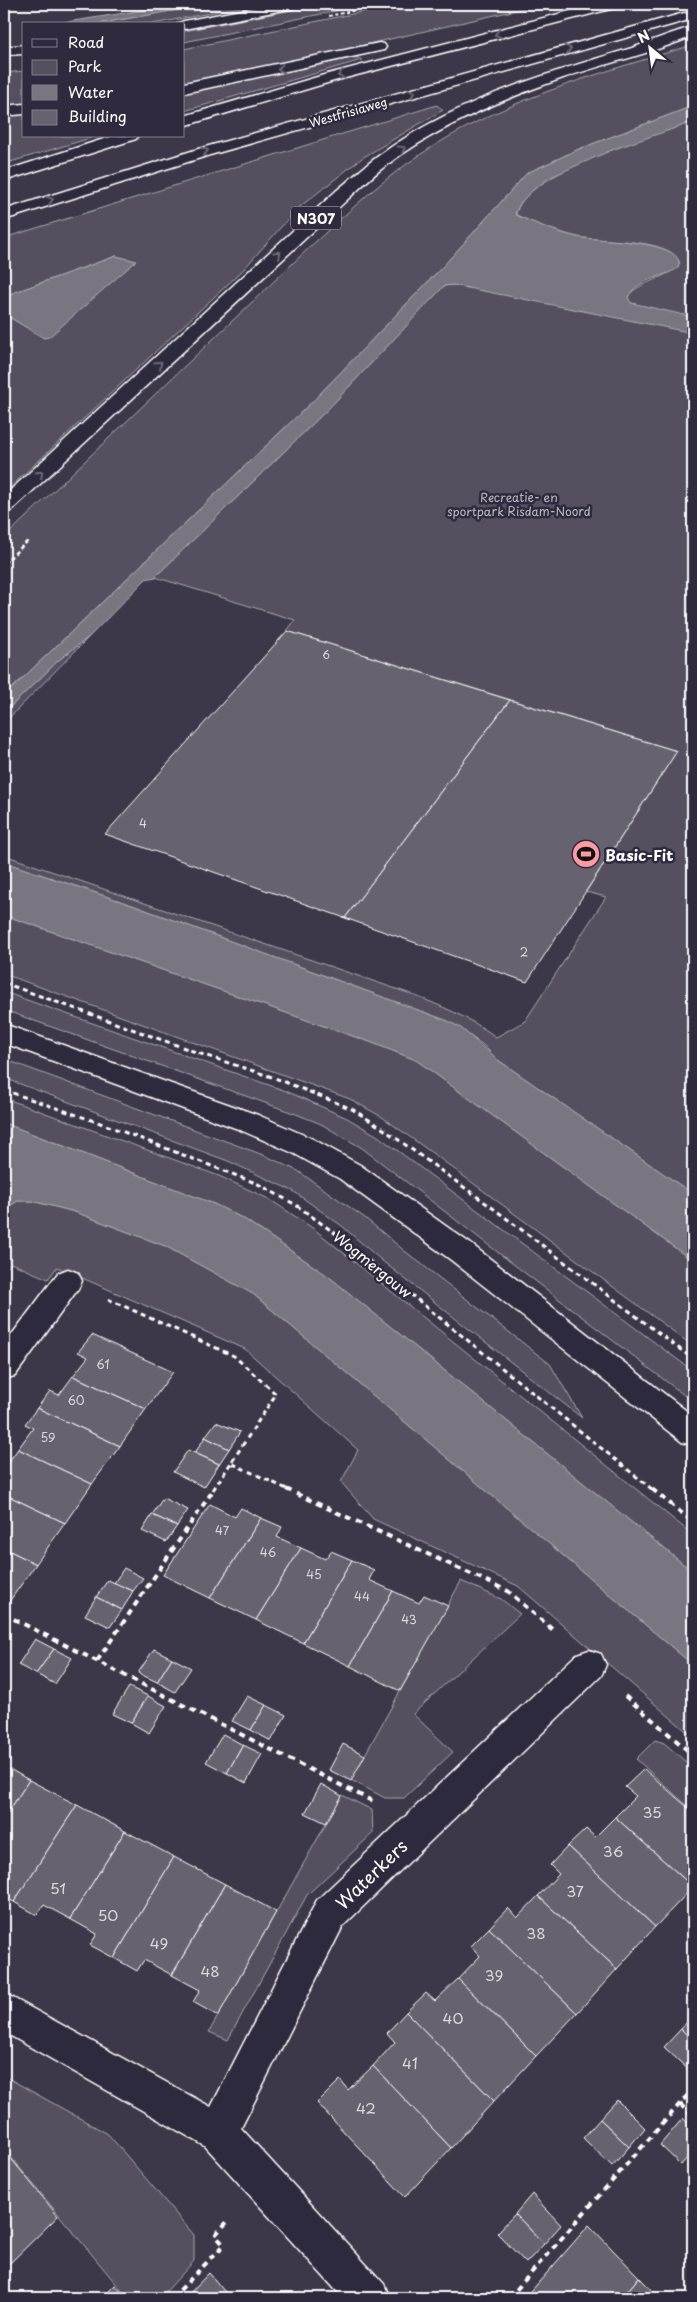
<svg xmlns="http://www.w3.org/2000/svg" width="697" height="2302" font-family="'Playpen Sans',sans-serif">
  <rect width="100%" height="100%" fill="#3c3749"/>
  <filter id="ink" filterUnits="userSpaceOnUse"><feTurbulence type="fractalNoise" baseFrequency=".02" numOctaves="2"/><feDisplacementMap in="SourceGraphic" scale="10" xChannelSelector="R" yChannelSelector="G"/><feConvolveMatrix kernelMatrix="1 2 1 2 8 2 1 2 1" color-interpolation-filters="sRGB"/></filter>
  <g filter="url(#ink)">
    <g fill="#555060" stroke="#aaa8b0">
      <polygon points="212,4 256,4 153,24 96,24"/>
      <polygon points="323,4 370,4 184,42 184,31"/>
      <polygon points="400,4 543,4 312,57 184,83 184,49"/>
      <path d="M693,45V106L579,149L527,173L446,263L314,400L4,696V538L312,245C344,216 375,186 411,161C494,102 596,74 693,45Z"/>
      <polygon points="356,57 362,60 184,111 184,93"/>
      <polygon points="24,71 24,104 4,106 4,73"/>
      <polygon points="437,105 443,110 362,158 297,209 243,270 4,493 4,314 44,338 136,261 116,256 4,296 4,238"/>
      <polygon points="24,113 24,136 97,136 4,164 4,115"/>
      <path d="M693,122V1194L498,1060L482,1044L448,1021L132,905L4,862V855L408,993C439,1005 469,1017 496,1037L525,1021L606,897L586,892L677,751L287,631L295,620L155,577L328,409L444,286L453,285L486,291L636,304L631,303L628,298L629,294C645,280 667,279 680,263C671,237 601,242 578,237C556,232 536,224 516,215C521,173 656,135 693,122Z"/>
      <polygon points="90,636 4,723 4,713 59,660"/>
      <polygon points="4,915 370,1042 416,1060 693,1261 693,1346 435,1155 382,1117 350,1099 4,974"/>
      <polygon points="4,992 286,1091 347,1118 378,1136 693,1371 693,1402 362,1148 321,1124 296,1114 4,1010"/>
      <polygon points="4,1059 266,1156 298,1171 365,1218 406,1252 550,1364 582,1418 381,1260 342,1226 293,1191 228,1161 4,1078"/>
      <polygon points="4,1098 219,1176 269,1199 314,1229 693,1535 693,1572 328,1276 244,1219 214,1204 4,1123"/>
      <polygon points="18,1201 32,1201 75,1212 165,1246 253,1294 693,1665 693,1737 518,1586 373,1519 341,1482 358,1450 245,1349 57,1267 48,1279 11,1263 4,1272 4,1209"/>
      <polygon points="461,1581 501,1599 520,1614 413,1714 453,1752 404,1798 385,1798 351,1780"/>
      <polygon points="655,1740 664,1743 693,1768 693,1811 636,1759"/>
      <polygon points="342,1795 372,1810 373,1833 307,1895 228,2040 209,2032"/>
      <polygon points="6,2077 108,2134 194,2235 194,2261 160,2298 128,2298 4,2149 4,2079"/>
    </g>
    <g fill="#797682" stroke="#afadb4">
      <polygon points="182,4 212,4 96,24 54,24"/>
      <path d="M693,106V122L614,149L553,176L535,188L521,202L515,213L516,215C536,224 556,232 577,237C594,241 689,239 678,268C665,277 634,280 628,298L631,303L636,304L693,317V333L453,285L444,286L328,409L155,577L146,579L90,636L59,660L4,713V696L314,400L446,263L527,173L579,149Z"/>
      <polygon points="116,256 136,261 49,337 44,338 4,314 4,296"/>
      <polygon points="4,862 132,905 448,1021 461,1028 498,1060 693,1194 693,1261 416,1060 370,1042 4,915"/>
      <polygon points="4,1123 214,1204 244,1219 328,1276 693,1572 693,1665 253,1294 165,1246 75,1212 32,1201 18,1201 4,1209"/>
    </g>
    <g fill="#666270" stroke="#fff">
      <polygon points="287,631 510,700 345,918 105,834"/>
      <polygon points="510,700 677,751 527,982 345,918"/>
      <polygon points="92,1335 173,1372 146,1409 73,1376 88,1357 78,1352"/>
      <polygon points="73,1376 146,1409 120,1446 37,1408 50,1391 59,1395"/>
      <polygon points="37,1408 120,1446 92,1484 18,1449 33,1428 25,1424"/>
      <polygon points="216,1422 240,1432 229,1449 205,1437"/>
      <polygon points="205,1437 229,1449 219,1464 195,1453"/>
      <polygon points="18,1449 92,1484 65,1523 4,1494 4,1468"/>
      <polygon points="188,1450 219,1464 204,1487 173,1472"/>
      <polygon points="4,1494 65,1523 36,1564 4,1548"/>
      <polygon points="163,1498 188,1510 177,1526 152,1515"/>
      <polygon points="210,1504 235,1517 241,1508 261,1518 210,1598 163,1575"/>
      <polygon points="152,1515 177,1526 166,1542 142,1531"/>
      <polygon points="261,1518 282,1527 277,1537 301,1548 256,1620 210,1598"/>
      <polygon points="4,1548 36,1564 6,1606 4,1605"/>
      <polygon points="301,1548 325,1559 331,1551 352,1560 303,1643 256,1620"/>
      <polygon points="352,1560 374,1570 369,1580 393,1591 350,1666 303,1643"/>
      <polygon points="124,1568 143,1578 133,1591 114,1583"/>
      <polygon points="108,1580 133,1591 122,1610 96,1597"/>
      <polygon points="393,1591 419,1603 424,1595 448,1606 400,1691 350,1666"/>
      <polygon points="96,1597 122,1610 110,1627 85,1615"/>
      <polygon points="35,1639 54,1649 36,1674 18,1665"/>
      <polygon points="54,1649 72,1658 55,1684 36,1674"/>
      <polygon points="154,1649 172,1658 157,1682 138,1673"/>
      <polygon points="172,1658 191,1668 175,1692 157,1682"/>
      <polygon points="129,1687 148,1696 131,1723 112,1714"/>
      <polygon points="148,1696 166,1706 149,1733 131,1723"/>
      <polygon points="247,1696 266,1705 251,1730 232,1721"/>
      <polygon points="266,1705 286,1715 271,1741 251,1730"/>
      <polygon points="223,1734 243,1745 227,1773 206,1762"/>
      <polygon points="343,1744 365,1755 351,1781 329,1770"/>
      <polygon points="243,1745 262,1754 246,1783 227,1773"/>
      <polygon points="4,1766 29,1780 4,1819"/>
      <polygon points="644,1769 693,1812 693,1887 615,1817 636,1796 625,1787"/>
      <polygon points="29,1780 77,1805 14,1902 4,1897 4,1819"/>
      <polygon points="321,1784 342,1796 326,1823 305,1813"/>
      <polygon points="77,1805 125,1831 70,1919 44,1905 37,1915 14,1902"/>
      <polygon points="615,1817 693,1887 655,1927 568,1846 586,1829 595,1837"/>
      <polygon points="125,1831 174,1857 114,1958 90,1945 97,1934 70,1919"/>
      <polygon points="568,1846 655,1927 617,1969 538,1896 559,1874 550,1865"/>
      <polygon points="174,1857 225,1884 172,1975 144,1960 137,1971 114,1958"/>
      <polygon points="225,1884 276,1912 218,2016 193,2002 200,1990 172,1975"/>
      <polygon points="538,1896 617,1969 577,2013 489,1928 508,1908 517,1918"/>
      <polygon points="489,1928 577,2013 536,2056 458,1979 480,1956 471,1946"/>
      <polygon points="458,1979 536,2056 494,2101 406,2012 426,1993 435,2001"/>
      <polygon points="406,2012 494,2101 451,2148 373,2066 395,2042 387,2033"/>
      <polygon points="693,2015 693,2041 681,2029"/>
      <polygon points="681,2029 693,2041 693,2074 664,2047"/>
      <polygon points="373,2066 451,2148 405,2197 317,2103 340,2080 348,2090"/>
      <polygon points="617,2100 645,2128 629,2147 600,2119"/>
      <polygon points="683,2118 693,2129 693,2151 681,2165 660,2145"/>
      <polygon points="600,2119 629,2147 612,2166 583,2138"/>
      <polygon points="4,2150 58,2216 5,2268 4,2266"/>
      <polygon points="532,2194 561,2225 544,2244 515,2214"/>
      <polygon points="515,2214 544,2244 526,2263 497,2233"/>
      <polygon points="589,2225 639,2277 622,2298 525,2298"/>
      <polygon points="209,2273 230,2298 185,2298"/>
      <polygon points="639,2277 659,2298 622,2298"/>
      <polygon points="115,2285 126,2298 102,2298"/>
    </g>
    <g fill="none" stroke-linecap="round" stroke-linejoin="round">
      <defs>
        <g id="minor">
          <polygon points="68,1269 78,1273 82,1281 78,1289 15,1376 4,1379 4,1345 58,1273"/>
          <polygon points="589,1650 601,1654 606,1665 601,1676 343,1926 241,2128 384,2284 390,2298 343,2298 205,2146 4,2032 4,1993 211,2107 317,1900 577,1654"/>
        </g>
        <g id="tertiary">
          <polygon points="272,4 301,4 294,8 184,29 184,24 177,24 184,21"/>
          <polygon points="24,45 24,54 4,55 4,47"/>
          <polygon points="4,1024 258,1115 313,1139 360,1165 471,1244 693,1416 693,1446 682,1442 451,1260 340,1179 293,1153 238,1129 4,1043"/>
        </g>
        <g id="trunk">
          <polygon points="597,4 620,4 618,7 334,81 184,126 184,116 324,75"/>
          <polygon points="684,13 689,14 691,17 689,20 210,155 4,220 4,210 198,149"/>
          <path d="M693,27V36C651,54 606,63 563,78C503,99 439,126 388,164C374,174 361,187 348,199L11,511L4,513V496L336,191C350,180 363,167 377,157C451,102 544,74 632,48C652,41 672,32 693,27Z"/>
          <polygon points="379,43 384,44 386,47 384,50 184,93 184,83"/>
          <polygon points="24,104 24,114 4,116 4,106"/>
          <polygon points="113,136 138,136 136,139 4,181 4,171"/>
        </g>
      </defs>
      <use href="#minor" stroke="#fff" stroke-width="3"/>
      <use href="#tertiary" stroke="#fff" stroke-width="3"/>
      <use href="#trunk" stroke="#fff" stroke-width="3"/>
      <polyline stroke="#fff" stroke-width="2" stroke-dasharray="3 2.5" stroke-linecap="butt" points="329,16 384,4"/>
      <polyline stroke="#fff" stroke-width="2.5" stroke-dasharray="4 3" stroke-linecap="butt" points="4,563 29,540"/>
      <g stroke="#fff" stroke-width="3" stroke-dasharray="5 4" stroke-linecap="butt">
        <polyline points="4,983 204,1055 275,1078 352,1109 382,1128 490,1206 693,1359"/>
        <polyline points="4,1090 103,1124 258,1184 296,1205 336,1234 653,1490"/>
        <polyline points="108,1299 234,1356 276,1394 231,1463 289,1490"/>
        <polyline points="213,1490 231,1463"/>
      </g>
      <g stroke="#fff" stroke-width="4" stroke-dasharray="6 5" stroke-linecap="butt">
        <polyline points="286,1489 508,1591 554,1631"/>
        <polyline points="652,1489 693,1522"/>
        <polyline points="4,1614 374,1802"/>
        <polyline points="97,1661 214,1489"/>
        <polyline points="625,1696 693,1755"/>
        <polyline points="680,2104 693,2117"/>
        <polyline points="172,2298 224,2245 215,2235 228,2221"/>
        <polyline points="509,2298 693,2089"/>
      </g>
      <use href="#minor" fill="#2f2a3d" fill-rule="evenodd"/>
      <use href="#tertiary" fill="#2f2a3d" fill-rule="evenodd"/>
      <use href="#trunk" fill="#2f2a3d" fill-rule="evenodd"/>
    </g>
    <defs><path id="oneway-chevron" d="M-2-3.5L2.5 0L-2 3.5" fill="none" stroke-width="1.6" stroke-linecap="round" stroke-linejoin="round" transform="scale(1.25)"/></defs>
    <g stroke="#6d6a77">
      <use href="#oneway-chevron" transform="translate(498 34) rotate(165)"/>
      <use href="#oneway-chevron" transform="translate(568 49) rotate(-16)"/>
      <use href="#oneway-chevron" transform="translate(281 69) rotate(168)"/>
      <use href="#oneway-chevron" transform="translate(341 75) rotate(165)"/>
      <use href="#oneway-chevron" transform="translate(412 93) rotate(-16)"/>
      <use href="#oneway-chevron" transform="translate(402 149) rotate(-32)"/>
      <use href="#oneway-chevron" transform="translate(205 151) rotate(-16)"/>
      <use href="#oneway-chevron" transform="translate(50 200) rotate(-18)"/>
      <use href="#oneway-chevron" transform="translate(278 254) rotate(-43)"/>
      <use href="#oneway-chevron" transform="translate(159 364) rotate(-43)"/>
      <use href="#oneway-chevron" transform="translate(40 474) rotate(-43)"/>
    </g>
  </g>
  <defs>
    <symbol id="stadium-disc" viewBox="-11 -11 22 22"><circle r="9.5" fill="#ff9aa2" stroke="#2f2a3d"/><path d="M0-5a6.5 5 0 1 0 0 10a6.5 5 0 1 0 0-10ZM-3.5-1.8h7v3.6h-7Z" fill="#111"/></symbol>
  </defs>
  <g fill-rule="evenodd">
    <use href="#stadium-disc" x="570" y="838" width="32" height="32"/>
  </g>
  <g text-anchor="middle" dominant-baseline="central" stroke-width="5" stroke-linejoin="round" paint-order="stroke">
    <g font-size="11" fill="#d9d8db">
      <text x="326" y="654">6</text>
    </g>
    <g font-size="12" fill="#fff" stroke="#2f2a3d">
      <text transform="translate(348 112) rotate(-16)">Westfrisiaweg</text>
    </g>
    <g font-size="12" fill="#bbb9bf" stroke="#2f2a3d">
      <text x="519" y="497">Recreatie- en<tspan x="519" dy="14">sportpark Risdam-Noord</tspan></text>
    </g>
    <g font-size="12" fill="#d9d8db">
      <text x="143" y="823">4</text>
      <text x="524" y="952">2</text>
      <text x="103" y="1364">61</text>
      <text x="76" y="1400">60</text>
      <text x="48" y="1437">59</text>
      <text x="222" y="1530">47</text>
      <text x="268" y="1552">46</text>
      <text x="314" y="1574">45</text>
      <text x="362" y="1596">44</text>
      <text x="409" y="1619">43</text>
    </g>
    <rect fill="#2f2a3d" stroke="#c1bfc5" stroke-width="1" x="291" y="206.5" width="50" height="23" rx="4"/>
    <g font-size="14" font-weight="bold" fill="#fff">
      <text x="316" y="218">N307</text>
    </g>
    <g font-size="15" font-weight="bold" fill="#fff" stroke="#2f2a3d" text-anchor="start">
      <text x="605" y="854">Basic-Fit</text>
    </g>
    <g font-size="15" fill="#fff" stroke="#2f2a3d">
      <text transform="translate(373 1264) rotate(39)">Wogmergouw</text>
    </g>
    <g font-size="15" fill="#d9d8db">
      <text x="652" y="1811">35</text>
      <text x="613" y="1850">36</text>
      <text x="58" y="1887">51</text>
      <text x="575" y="1890">37</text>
      <text x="108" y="1914">50</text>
      <text x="536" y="1932">38</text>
      <text x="159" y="1942">49</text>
      <text x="210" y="1970">48</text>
      <text x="494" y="1974">39</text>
      <text x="453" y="2017">40</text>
      <text x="410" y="2062">41</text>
      <text x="366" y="2107">42</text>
    </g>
    <g font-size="18" fill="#fff" stroke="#2f2a3d">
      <text transform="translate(371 1874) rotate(-44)">Waterkers</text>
    </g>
  </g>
  <rect width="697" height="2302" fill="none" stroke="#2f2a3d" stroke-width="20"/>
  <rect x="10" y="10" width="677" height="2282" fill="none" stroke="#fff" stroke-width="2" filter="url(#ink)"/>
  <rect x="22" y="22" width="162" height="115" fill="#2f2a3d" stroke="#827f8b"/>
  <rect x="32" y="39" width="25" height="8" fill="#2f2a3d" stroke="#827f8b"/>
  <text x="68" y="48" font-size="15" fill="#ffffff">Road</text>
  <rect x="32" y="60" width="25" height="15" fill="#555060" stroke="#827f8b"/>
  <text x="68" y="72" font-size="15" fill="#ffffff">Park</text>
  <rect x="32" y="85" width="25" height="15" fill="#797682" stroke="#827f8b"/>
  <text x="68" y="98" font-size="15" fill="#ffffff">Water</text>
  <rect x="32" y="110" width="25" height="15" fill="#666270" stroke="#827f8b"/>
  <text x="68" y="122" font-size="15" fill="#ffffff">Building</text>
  <g transform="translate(650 48) rotate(331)" stroke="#2f2a3d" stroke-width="4" paint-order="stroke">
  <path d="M0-4L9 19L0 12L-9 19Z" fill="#ffffff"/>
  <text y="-8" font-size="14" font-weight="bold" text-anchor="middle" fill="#ffffff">N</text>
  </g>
</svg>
